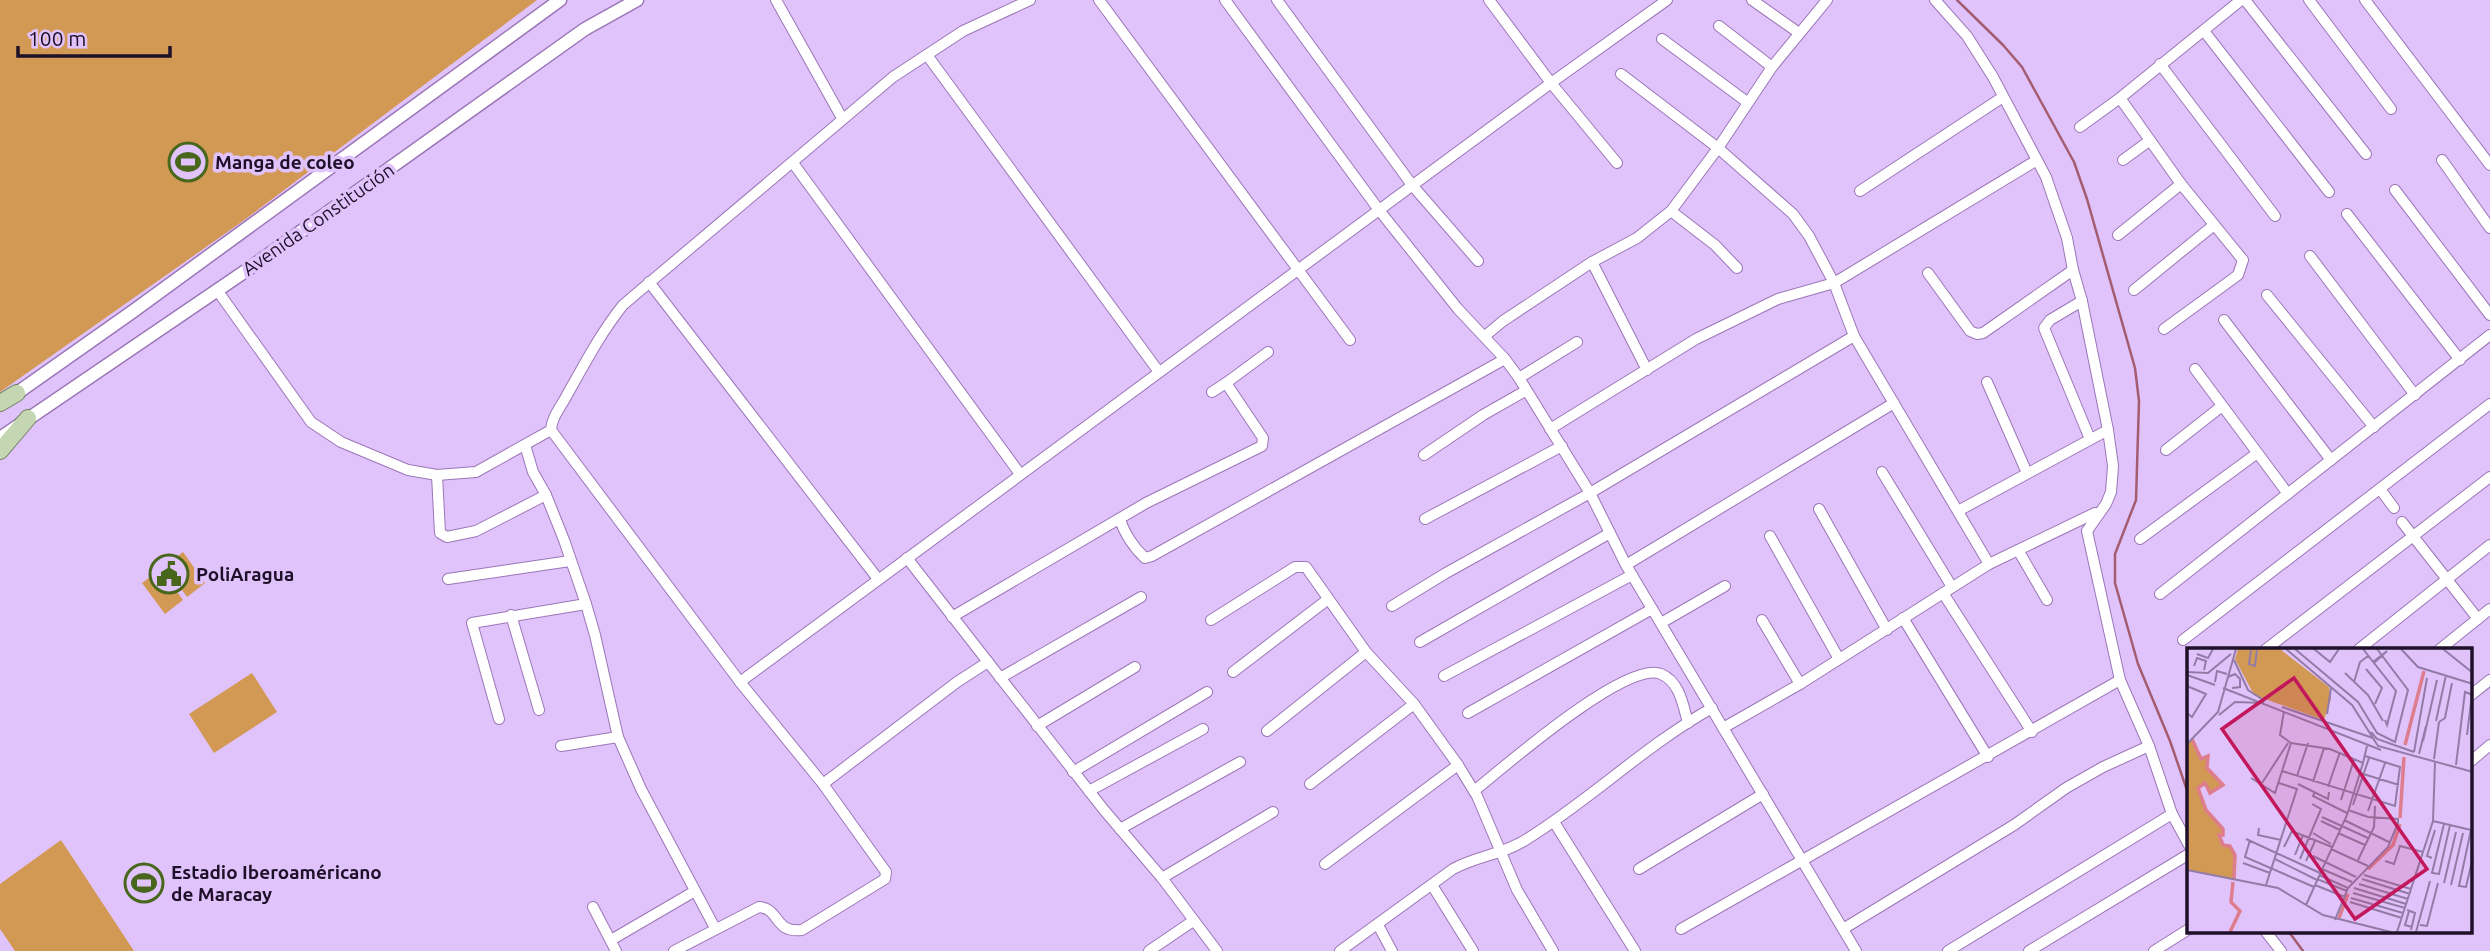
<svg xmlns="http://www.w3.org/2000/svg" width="2490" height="951" font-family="Ubuntu,sans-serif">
  <rect width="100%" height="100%" fill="#e1c3fb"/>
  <g fill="#d29954">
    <polygon points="0,0 537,0 243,221 0,392"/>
    <polygon points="183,552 205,583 187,597 165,566"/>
    <polygon points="161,569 183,600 165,614 142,583"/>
    <polygon points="252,673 277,712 214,753 189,714"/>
    <polygon points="61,840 134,951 15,951 0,929 0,884"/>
  </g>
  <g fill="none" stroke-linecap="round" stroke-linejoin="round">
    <g stroke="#a45c70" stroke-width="2.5">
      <polyline points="1957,0 2003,45 2022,67 2074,162 2087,199 2135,368 2139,401 2136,500 2115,554 2115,583 2138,664 2170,741 2189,796"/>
      <polyline points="2289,932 2303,951"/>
    </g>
    <defs>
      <g id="minor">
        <polyline points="776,0 842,118"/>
        <polyline points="1099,0 1350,340"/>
        <polyline points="1225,0 1379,210 1458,309 1505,359 1519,378 1590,493 1626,565 1856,951"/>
        <polyline points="1277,0 1412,185 1478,261"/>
        <polyline points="1489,0 1551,83 1617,163"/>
        <polyline points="1752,0 1799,33"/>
        <polyline points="1935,0 1967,36 1993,77 2046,177 2067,238 2073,270 2082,301 2108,430 2113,466 2111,492 2106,504 2087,531 2120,680 2149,746 2172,814 2189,845"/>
        <polyline points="2245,0 2366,154"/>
        <polyline points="2309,0 2391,109"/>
        <polyline points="2365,0 2490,165"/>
        <polyline points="1719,26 1772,67"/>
        <polyline points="2204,31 2329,192"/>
        <polyline points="1662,39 1747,102"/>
        <polyline points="927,55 1159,372"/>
        <polyline points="2160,64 2275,216"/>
        <polyline points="1621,74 1718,148 1793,214 1809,236 1834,283 1854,336 1989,564"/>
        <polyline points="2080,127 2120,98"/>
        <polyline points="2123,160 2149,141"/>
        <polyline points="2442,160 2490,228"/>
        <polyline points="793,163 1020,474"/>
        <polyline points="2395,190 2490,315"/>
        <polyline points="1860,191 2003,97"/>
        <polyline points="1671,211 1715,245 1737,268"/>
        <polyline points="2347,214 2460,360"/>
        <polyline points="2118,235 2181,184"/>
        <polyline points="2310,256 2415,395"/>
        <polyline points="1592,262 1647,370"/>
        <polyline points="1928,273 1970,331 1977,334 1983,333 2073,270"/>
        <polyline points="649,282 878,579"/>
        <path d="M217,290L311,422L341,442L408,470L437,475L476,472L551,430C552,416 561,407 567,395C585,363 600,334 623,305L893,77L963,31L1030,0"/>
        <polyline points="2134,290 2214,225"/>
        <polyline points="2267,295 2374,427"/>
        <polyline points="2082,301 2050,320 2044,328 2090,439"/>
        <polyline points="2224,320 2331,460"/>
        <polyline points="2164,329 2238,275 2243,260 2181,184 2120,98 2241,0"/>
        <polyline points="1485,336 1503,321 1592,262 1637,238 1671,211 1718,148 1772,67 1827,0"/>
        <polyline points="2195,369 2288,494"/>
        <polyline points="1519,378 1577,342"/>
        <polyline points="1987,382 2027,473"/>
        <polyline points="1226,383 1268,352"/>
        <polyline points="1550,429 1696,339 1778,299 1834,283 2037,160"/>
        <path d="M551,430L740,682L823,784L886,872L885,879L802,930C773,933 781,909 759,907L674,951"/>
        <polyline points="525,445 533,472 546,495 564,540 586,604 595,635 618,737 641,789 715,928"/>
        <polyline points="2166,450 2222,406"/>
        <polyline points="1424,455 1483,415 1525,391"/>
        <polyline points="1882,472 1952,587"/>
        <polyline points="437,475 440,533 447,537 476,531 546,495"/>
        <polyline points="2380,489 2394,508"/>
        <polyline points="1819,509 1887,630"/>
        <polyline points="1958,511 2108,430"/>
        <path d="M1120,519C1124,533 1134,548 1145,558L1152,556L1505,359"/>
        <polyline points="1425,519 1562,446"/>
        <polyline points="2402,522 2478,619"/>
        <polyline points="1770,536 1839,659"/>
        <polyline points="2140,539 2256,454"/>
        <polyline points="2018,550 2047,600"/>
        <polyline points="907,558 988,662"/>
        <polyline points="1626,565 1894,403"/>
        <polyline points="448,579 570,561"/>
        <polyline points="1943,593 2032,732"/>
        <polyline points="2160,594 2490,335"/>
        <polyline points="1392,606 1446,573 1590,493 1854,336"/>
        <polyline points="511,615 539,710"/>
        <polyline points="952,617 1146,503 1262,446 1263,438 1226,383 1212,392"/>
        <polyline points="1903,618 1988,757"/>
        <polyline points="1211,620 1295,567 1306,567 1366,652 1414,704 1458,765 1477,796 1517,890 1553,951"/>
        <polyline points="1762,620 1800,684"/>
        <polyline points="1661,623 1725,586"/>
        <polyline points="2183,640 2490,404"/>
        <polyline points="1420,642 1610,533"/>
        <polyline points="2265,650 2490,477"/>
        <polyline points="2358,650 2490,545"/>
        <polyline points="2439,650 2490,609"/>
        <polyline points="1233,672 1327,600"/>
        <polyline points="1444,676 1632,575"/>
        <polyline points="1000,678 1141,597"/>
        <polyline points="740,682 1551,83 1667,0"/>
        <polyline points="2471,695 2490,680"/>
        <polyline points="1468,713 1652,609"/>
        <polyline points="499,719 472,623 586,604"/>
        <polyline points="1037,726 1135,667"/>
        <polyline points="1723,728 1800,684 1989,564 2095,513"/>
        <polyline points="1267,731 1366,652"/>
        <polyline points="561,746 618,737"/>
        <polyline points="2471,761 2490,745"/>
        <polyline points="1073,772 1207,692"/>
        <polyline points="823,784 957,682 988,662 1104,810 1162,878 1217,951"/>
        <polyline points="1310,784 1414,704"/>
        <polyline points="1089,791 1203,729"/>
        <path d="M1474,791C1504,767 1626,660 1661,674C1680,682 1683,705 1688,723"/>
        <polyline points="1554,822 1635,951"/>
        <polyline points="1120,829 1240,762"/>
        <polyline points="1325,864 1458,765"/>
        <polyline points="1639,869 1763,794"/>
        <polyline points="1162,878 1273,812"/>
        <polyline points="1432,885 1473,951"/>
        <polyline points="593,907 616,951"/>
        <polyline points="1378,925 1392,951"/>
        <polyline points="1681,929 2120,680"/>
        <polyline points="1843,929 2014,825 2066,788 2103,767 2149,746"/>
        <polyline points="2266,932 2281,951"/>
        <polyline points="611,940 695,891"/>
        <polyline points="1149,951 1193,921"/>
        <path d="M1340,951L1453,869C1476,856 1505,854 1527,839C1591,799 1646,745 1712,708"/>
        <polyline points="1948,951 2172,814"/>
        <polyline points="2029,951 2189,854"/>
        <polyline points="2154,951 2189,929"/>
      </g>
      <g id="tertiary">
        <polyline points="10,398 132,312 560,0"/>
        <polyline points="0,438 247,270 585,29 637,0"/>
      </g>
      <g id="primary">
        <polyline points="0,403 17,393"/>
        <polyline points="0,451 28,418"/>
      </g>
    </defs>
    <use href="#minor" stroke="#9b76b8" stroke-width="12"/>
    <use href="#tertiary" stroke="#9b76b8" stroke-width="15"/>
    <use href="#primary" stroke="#728061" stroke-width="18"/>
    <use href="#minor" stroke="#fff" stroke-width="10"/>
    <use href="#tertiary" stroke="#fff" stroke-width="12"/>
    <use href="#primary" stroke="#c5d7b2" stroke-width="16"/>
  </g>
  <defs>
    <symbol id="stadium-ring" viewBox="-11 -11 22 22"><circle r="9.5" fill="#e1c3fb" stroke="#48671c" stroke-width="1.5"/><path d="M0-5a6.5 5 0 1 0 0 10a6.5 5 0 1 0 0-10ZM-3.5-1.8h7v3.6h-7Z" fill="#48671c"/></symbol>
    <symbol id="civic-ring" viewBox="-11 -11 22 22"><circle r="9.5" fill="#e1c3fb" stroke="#48671c" stroke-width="1.5"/><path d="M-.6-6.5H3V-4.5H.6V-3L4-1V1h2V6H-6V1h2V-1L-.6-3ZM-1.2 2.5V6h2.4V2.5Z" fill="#48671c"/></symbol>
  </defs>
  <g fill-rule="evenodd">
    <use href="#stadium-ring" x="166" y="140" width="44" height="44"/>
    <use href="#civic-ring" x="147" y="552" width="44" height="44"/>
    <use href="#stadium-ring" x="122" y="861" width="44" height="44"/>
  </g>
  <g text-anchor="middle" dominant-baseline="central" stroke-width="7" stroke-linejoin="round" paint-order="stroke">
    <g font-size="19" font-weight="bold" fill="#1f102a" stroke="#e1c3fb" text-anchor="start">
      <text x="215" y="162">Manga de coleo</text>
      <text x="196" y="574">PoliAragua</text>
      <text x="171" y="872">Estadio Iberoaméricano<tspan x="171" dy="22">de Maracay</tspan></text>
    </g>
    <g font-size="19" fill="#1f102a" stroke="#e1c3fb">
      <text transform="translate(318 219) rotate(-35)">Avenida Constitución</text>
    </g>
  </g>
  <g transform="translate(2187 648)">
    <rect width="285" height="285" fill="#e1c3fb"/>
    <path d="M51,1H93L142,39L144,51L137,72L67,47L48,11ZM5,91L14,111L21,108L20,120L36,137L23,145L18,135L11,140L19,162L36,181V187L32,188L36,197L43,198L48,207L47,231L0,222V95Z" fill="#d29954"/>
    <path fill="none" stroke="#dd7d8e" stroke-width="3.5" d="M5,91L14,111L21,108L20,120L36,137L23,145L18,135L11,140L19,162L36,181V187H32L36,197L43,198L48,207L47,231M218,97L237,23M213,170L217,109M181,221L206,197L213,176M152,270L161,246M43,284L53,263L44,254L46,234"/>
    <path fill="none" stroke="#937ba7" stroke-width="2" d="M64,1L62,16L68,18L70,1M99,1L165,57L191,98L286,124M108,1L171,54L190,85L208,94L221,42L190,1M127,1L143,14L152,1M176,1L209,43L200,77L198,72M214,1L231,19L286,36M256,1L286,25M10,6L21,10L26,1M47,12L61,42L78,53M186,14L200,3L187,15M7,18L10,10L19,13L17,22M179,21L195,40L188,56M0,24L21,25L44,6M158,25L181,47L196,73M0,27L28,37M41,29L48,26L53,31V39L45,40M28,34L30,23L40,26M167,34L173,14L181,8M0,38L19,46L5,69L0,65M36,40L194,102M95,59L186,90M97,63L93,87L104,95L143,101L176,115L180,98M140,66L144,40M32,67L48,54L77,55M249,73L259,27M252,74L258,70L265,35M184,84L190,91L227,104M280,87L285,46M236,93L250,32M0,96L31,64L49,1M227,104L240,30M232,106L239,78M247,111L252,74M269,117L278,44L286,47M95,123L208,158L213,119L178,108M173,125L212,137M110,128L121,95M64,130L88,145L104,95M126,134L137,100M75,135L101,95M111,136L141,151L142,144M141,139L153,104M128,144L126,148L160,165M154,152L167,112M166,157L182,110M181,163L198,115M135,169L181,190M157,172L204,195M134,173L153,182M246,173L284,182M257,176L245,225L252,226L263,177M72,180L71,187L94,192M284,182L272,238L279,239L286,209M126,185L144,196M151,185L178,197M59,191L133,225M63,192L58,209L127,239M97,199L105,183L145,199M144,201L181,218M108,207L116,187M126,208L169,229M245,210L240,208L248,182M88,211L130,232M113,211L134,161L125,156M171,212L187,179L188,158M119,213L128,193M198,213L207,216L213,198L236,204M56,215L83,225M135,221L165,234M0,222L91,240L136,267L204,284M132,227L161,240M177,227L224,241M130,231L160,243M175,231L223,246M257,235L269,184M172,236L221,251M79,237L110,141L92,135M128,237L158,249M264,237L276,185M167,240L219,256M166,245L218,260M164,250L216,265M163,254L215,270M119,257L160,167L176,115M220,262L228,265L224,282M222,263L218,277L225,279M148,272L161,240L201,199L211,175V171L181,169L161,162M233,277L240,278L251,235M210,284L246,173L248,114M229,284L243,233"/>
    <path fill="#c2185b" fill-opacity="0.15" stroke="#c2185b" stroke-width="3.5" d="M107,30L240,221L168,271L35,81Z"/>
    <rect width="285" height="285" fill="none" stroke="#1f102a" stroke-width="3.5"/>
  </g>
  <path d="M18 46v10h152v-10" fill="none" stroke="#1f102a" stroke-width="3.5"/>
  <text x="28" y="46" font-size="21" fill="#1f102a" stroke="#e1c3fb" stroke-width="5" paint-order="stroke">100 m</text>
</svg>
